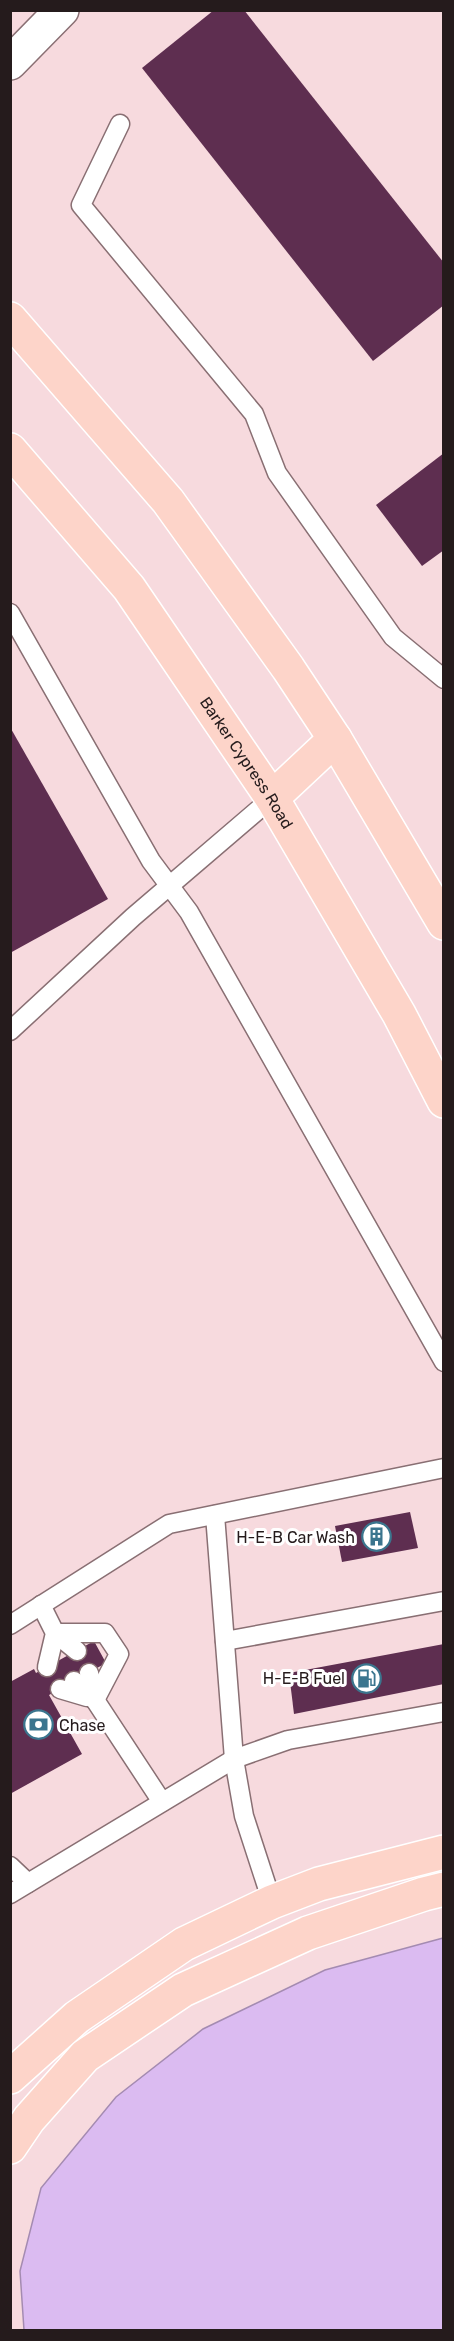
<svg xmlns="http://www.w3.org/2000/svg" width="454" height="2341" font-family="Rubik,sans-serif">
  <rect width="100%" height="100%" fill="#f7dade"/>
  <polygon fill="#dbbbf1" stroke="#a48bb1" stroke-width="1.5" points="443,1938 443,2330 24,2330 20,2271 41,2188 116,2097 203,2029 325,1970"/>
  <g fill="#5e2e50">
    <polygon points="214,10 244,10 444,263 444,305 373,361 142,68"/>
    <polygon points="444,453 444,550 422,566 376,505"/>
    <polygon points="10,727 108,899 10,953"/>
    <polygon points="410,1512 418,1548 342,1562 335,1526"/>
    <polygon points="94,1641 106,1663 49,1695 82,1754 10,1794 10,1682 34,1669 36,1673"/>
    <polygon points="444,1644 444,1684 294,1714 289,1673"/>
  </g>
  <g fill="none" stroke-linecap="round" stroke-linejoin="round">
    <defs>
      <g id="lane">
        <polyline points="120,124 81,205 254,414 277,473 393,637 444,679"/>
        <polyline points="10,613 151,861 189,912 444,1362"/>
        <polyline points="10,1031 133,917 272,798"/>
        <polyline points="215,1515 234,1759 244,1816 272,1902"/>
        <polyline points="41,1605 55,1633 47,1667"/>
        <polyline points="10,1625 169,1524 444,1468"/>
        <polyline points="55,1633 105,1633 119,1654 95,1700"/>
        <polyline points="55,1633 77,1651"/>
        <polyline points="225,1641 444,1601"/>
        <polyline points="89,1673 95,1700"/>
        <polyline points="74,1681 95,1700 162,1802"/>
        <polyline points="60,1689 87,1697"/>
        <polyline points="10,1866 28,1883"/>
        <polyline points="10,1894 234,1759 288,1740 444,1712"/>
      </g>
      <polyline id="street" points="10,63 62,10"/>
      <g id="primary">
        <polyline points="10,319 168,501 288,668 335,739 444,923"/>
        <path id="s1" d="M10,450L129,588L272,798L399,1014L444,1101"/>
        <polyline points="272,798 335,739"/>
        <polyline points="10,2077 77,2017 184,1944 272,1902 319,1884 444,1852"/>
        <polyline points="10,2147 29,2119 85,2056 183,1990 308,1933 424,1894 444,1889"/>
      </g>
    </defs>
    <use href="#lane" stroke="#896f73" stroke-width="21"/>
    <use href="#street" stroke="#896f73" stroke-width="36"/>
    <use href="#primary" stroke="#fff" stroke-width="36"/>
    <use href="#lane" stroke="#fff" stroke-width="18"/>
    <use href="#street" stroke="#fff" stroke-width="33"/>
    <use href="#primary" stroke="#fdd4c9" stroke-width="33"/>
  </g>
  <defs>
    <symbol id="building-ring" viewBox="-11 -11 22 22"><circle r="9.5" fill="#fff" stroke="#3b758e" stroke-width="1.5"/><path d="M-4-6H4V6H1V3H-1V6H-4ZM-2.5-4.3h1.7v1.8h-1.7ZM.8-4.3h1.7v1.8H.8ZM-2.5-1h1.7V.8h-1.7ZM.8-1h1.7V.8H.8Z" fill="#3b758e"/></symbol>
    <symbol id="fuel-ring" viewBox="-11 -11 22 22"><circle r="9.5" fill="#fff" stroke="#3b758e" stroke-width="1.5"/><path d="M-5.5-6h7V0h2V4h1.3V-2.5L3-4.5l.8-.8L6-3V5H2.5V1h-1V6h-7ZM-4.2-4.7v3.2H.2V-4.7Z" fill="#3b758e"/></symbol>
    <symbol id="bank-ring" viewBox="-11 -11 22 22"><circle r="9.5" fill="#fff" stroke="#3b758e" stroke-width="1.5"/><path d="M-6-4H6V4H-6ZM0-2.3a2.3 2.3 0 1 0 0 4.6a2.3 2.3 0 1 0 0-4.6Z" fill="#3b758e"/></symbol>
  </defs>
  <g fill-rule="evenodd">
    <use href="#building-ring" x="360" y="1520" width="33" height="33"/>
    <use href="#fuel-ring" x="350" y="1662" width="33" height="33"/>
    <use href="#bank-ring" x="22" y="1708" width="33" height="33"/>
  </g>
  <g text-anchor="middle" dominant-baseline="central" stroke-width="6" stroke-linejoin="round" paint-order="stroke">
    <g font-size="16" fill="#251b1c" stroke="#fff">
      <text stroke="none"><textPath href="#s1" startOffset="393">Barker Cypress Road</textPath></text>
    </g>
    <g font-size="16" fill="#251b1c" stroke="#fff" text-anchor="end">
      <text x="355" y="1537">H-E-B Car Wash</text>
      <text x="345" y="1678">H-E-B Fuel</text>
      <text x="59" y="1725" text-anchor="start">Chase</text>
    </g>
  </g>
  <rect width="454" height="2341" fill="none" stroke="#251b1c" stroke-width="24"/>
</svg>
